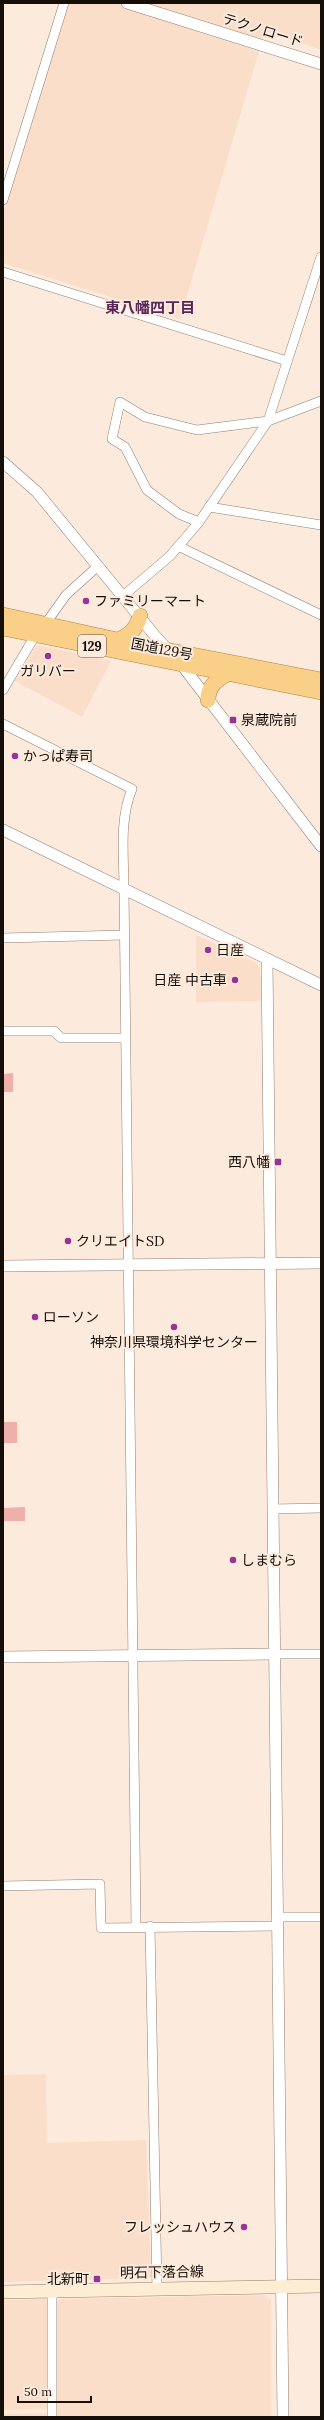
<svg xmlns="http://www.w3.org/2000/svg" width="324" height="2420" font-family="Lora,'Noto Sans JP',serif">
  <rect width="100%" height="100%" fill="#fcebdd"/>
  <g fill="#fbdec9">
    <polygon points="69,3 321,3 321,50 265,31 180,319 3,263 3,212"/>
    <polygon points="37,645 111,661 82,717 15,681"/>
    <polygon points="196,935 255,962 260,968 261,1001 196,1002"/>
    <polygon points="46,2074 47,2143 146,2140 151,2276 149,2278 3,2282 3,2075"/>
    <polygon points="264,2295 271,2300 271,2417 57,2417 56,2302 60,2299"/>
    <polygon points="46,2299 50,2303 48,2409 3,2410 3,2300"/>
    <polygon points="48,2413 48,2417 3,2417 3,2414"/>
  </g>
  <g fill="#efb0ac">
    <polygon points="13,1073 13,1092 3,1092 3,1074"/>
    <rect x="3" y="1422" width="14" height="21"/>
    <polygon points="25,1507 25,1521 3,1521 3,1508"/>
  </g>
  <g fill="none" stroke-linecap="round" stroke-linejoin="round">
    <defs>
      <g id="minor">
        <polyline points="3,200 64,3"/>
        <polyline points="3,272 287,361"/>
        <polyline points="209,507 321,525"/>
        <polyline points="199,522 179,514 147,490 125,447 112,439 120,402 145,417 197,430 268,421 321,401"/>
        <polyline points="178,546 321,615"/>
        <polyline points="123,596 170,556 199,522 268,421 321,257"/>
        <polyline points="46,623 66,595 98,566"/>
        <polyline points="3,690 36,634"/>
        <path d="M3,724L132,789C119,820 124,856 124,889L136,1926"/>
        <polyline points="3,938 124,935"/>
        <polyline points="3,1031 54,1031 61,1038 125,1038"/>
        <polyline points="273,1509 321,1508"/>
        <polyline points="274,1654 321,1654"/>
        <polyline points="3,1886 100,1884 101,1928 277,1926"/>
        <polyline points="277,1917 321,1917"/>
        <polyline points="150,1926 157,2288"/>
        <polyline points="52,2291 52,2417"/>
      </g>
      <g id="tertiary">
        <polyline points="127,3 321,64"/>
        <polyline points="3,462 37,492 156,637 181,664 321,846"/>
        <polyline points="3,830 321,985"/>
        <polyline points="267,960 283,2417"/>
        <polyline points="3,1266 321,1263"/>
        <polyline points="3,1657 274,1654"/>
      </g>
      <polyline id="secondary" points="3,2292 321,2286"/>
      <g id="trunk">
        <polyline points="3,615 140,645 321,680"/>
        <polyline points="3,628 321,692"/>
        <path d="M119,640C131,634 136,629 140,616"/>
        <path d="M208,700C208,685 217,680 230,672"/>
      </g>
    </defs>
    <use href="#minor" stroke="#927e6f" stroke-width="10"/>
    <use href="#tertiary" stroke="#927e6f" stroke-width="12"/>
    <use href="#secondary" stroke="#927e6f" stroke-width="14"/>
    <use href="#trunk" stroke="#aa8449" stroke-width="16"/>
    <use href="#minor" stroke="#fff" stroke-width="9"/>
    <use href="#tertiary" stroke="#fff" stroke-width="11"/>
    <use href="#secondary" stroke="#fdedd3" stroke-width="13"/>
    <use href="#trunk" stroke="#facf88" stroke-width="15"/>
  </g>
  <g fill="#983297" stroke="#fcebdd" stroke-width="1.5">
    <circle cx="86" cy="601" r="4"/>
    <circle cx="48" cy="656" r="4"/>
    <rect x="229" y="716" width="8" height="8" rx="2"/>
    <circle cx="15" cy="756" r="4"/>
    <circle cx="208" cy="950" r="4"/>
    <circle cx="235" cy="980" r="4"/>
    <rect x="274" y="1158" width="8" height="8" rx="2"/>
    <circle cx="68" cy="1241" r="4"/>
    <circle cx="35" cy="1317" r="4"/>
    <circle cx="174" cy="1327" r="4"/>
    <circle cx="233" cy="1560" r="4"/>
    <circle cx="244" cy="2227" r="4"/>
    <rect x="93" y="2275" width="8" height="8" rx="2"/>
  </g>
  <g text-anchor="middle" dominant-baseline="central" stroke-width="4" stroke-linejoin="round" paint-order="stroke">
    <rect fill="#fcebdd" stroke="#5b5149" stroke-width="1" x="78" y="635" width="28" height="22" rx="3"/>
    <g font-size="13" font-weight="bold" fill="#160f09">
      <text x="92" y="646">129</text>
    </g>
    <g font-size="14" fill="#160f09" stroke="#fcebdd">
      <text transform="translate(263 30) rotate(17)">テクノロード</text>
      <text transform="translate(162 649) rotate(11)">国道129号</text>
      <text transform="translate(162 2272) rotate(-1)">明石下落合線</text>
    </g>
    <g font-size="14" fill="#160f09" stroke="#fcebdd" text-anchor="start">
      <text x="94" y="601">ファミリーマート</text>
      <text x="48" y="671" text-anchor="middle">ガリバー</text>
      <text x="241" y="720">泉蔵院前</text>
      <text x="23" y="756">かっぱ寿司</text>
      <text x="216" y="950">日産</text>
      <text x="227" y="980" text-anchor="end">日産 中古車</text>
      <text x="270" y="1162" text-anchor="end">西八幡</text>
      <text x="76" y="1241">クリエイトSD</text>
      <text x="43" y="1317">ローソン</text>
      <text x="174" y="1342" text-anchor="middle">神奈川県環境科学センター</text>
      <text x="241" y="1560">しまむら</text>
      <text x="236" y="2227" text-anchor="end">フレッシュハウス</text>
      <text x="89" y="2279" text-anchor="end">北新町</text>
    </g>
    <g font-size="15" font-weight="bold" fill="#582657" stroke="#fcebdd">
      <text x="150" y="307">東八幡四丁目</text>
    </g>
  </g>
  <rect width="324" height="2420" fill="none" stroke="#160f09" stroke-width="8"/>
  <path d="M18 2396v6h73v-6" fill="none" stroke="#160f09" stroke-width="2"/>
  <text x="24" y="2396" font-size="12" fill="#160f09" stroke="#fcebdd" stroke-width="3" paint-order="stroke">50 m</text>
</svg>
